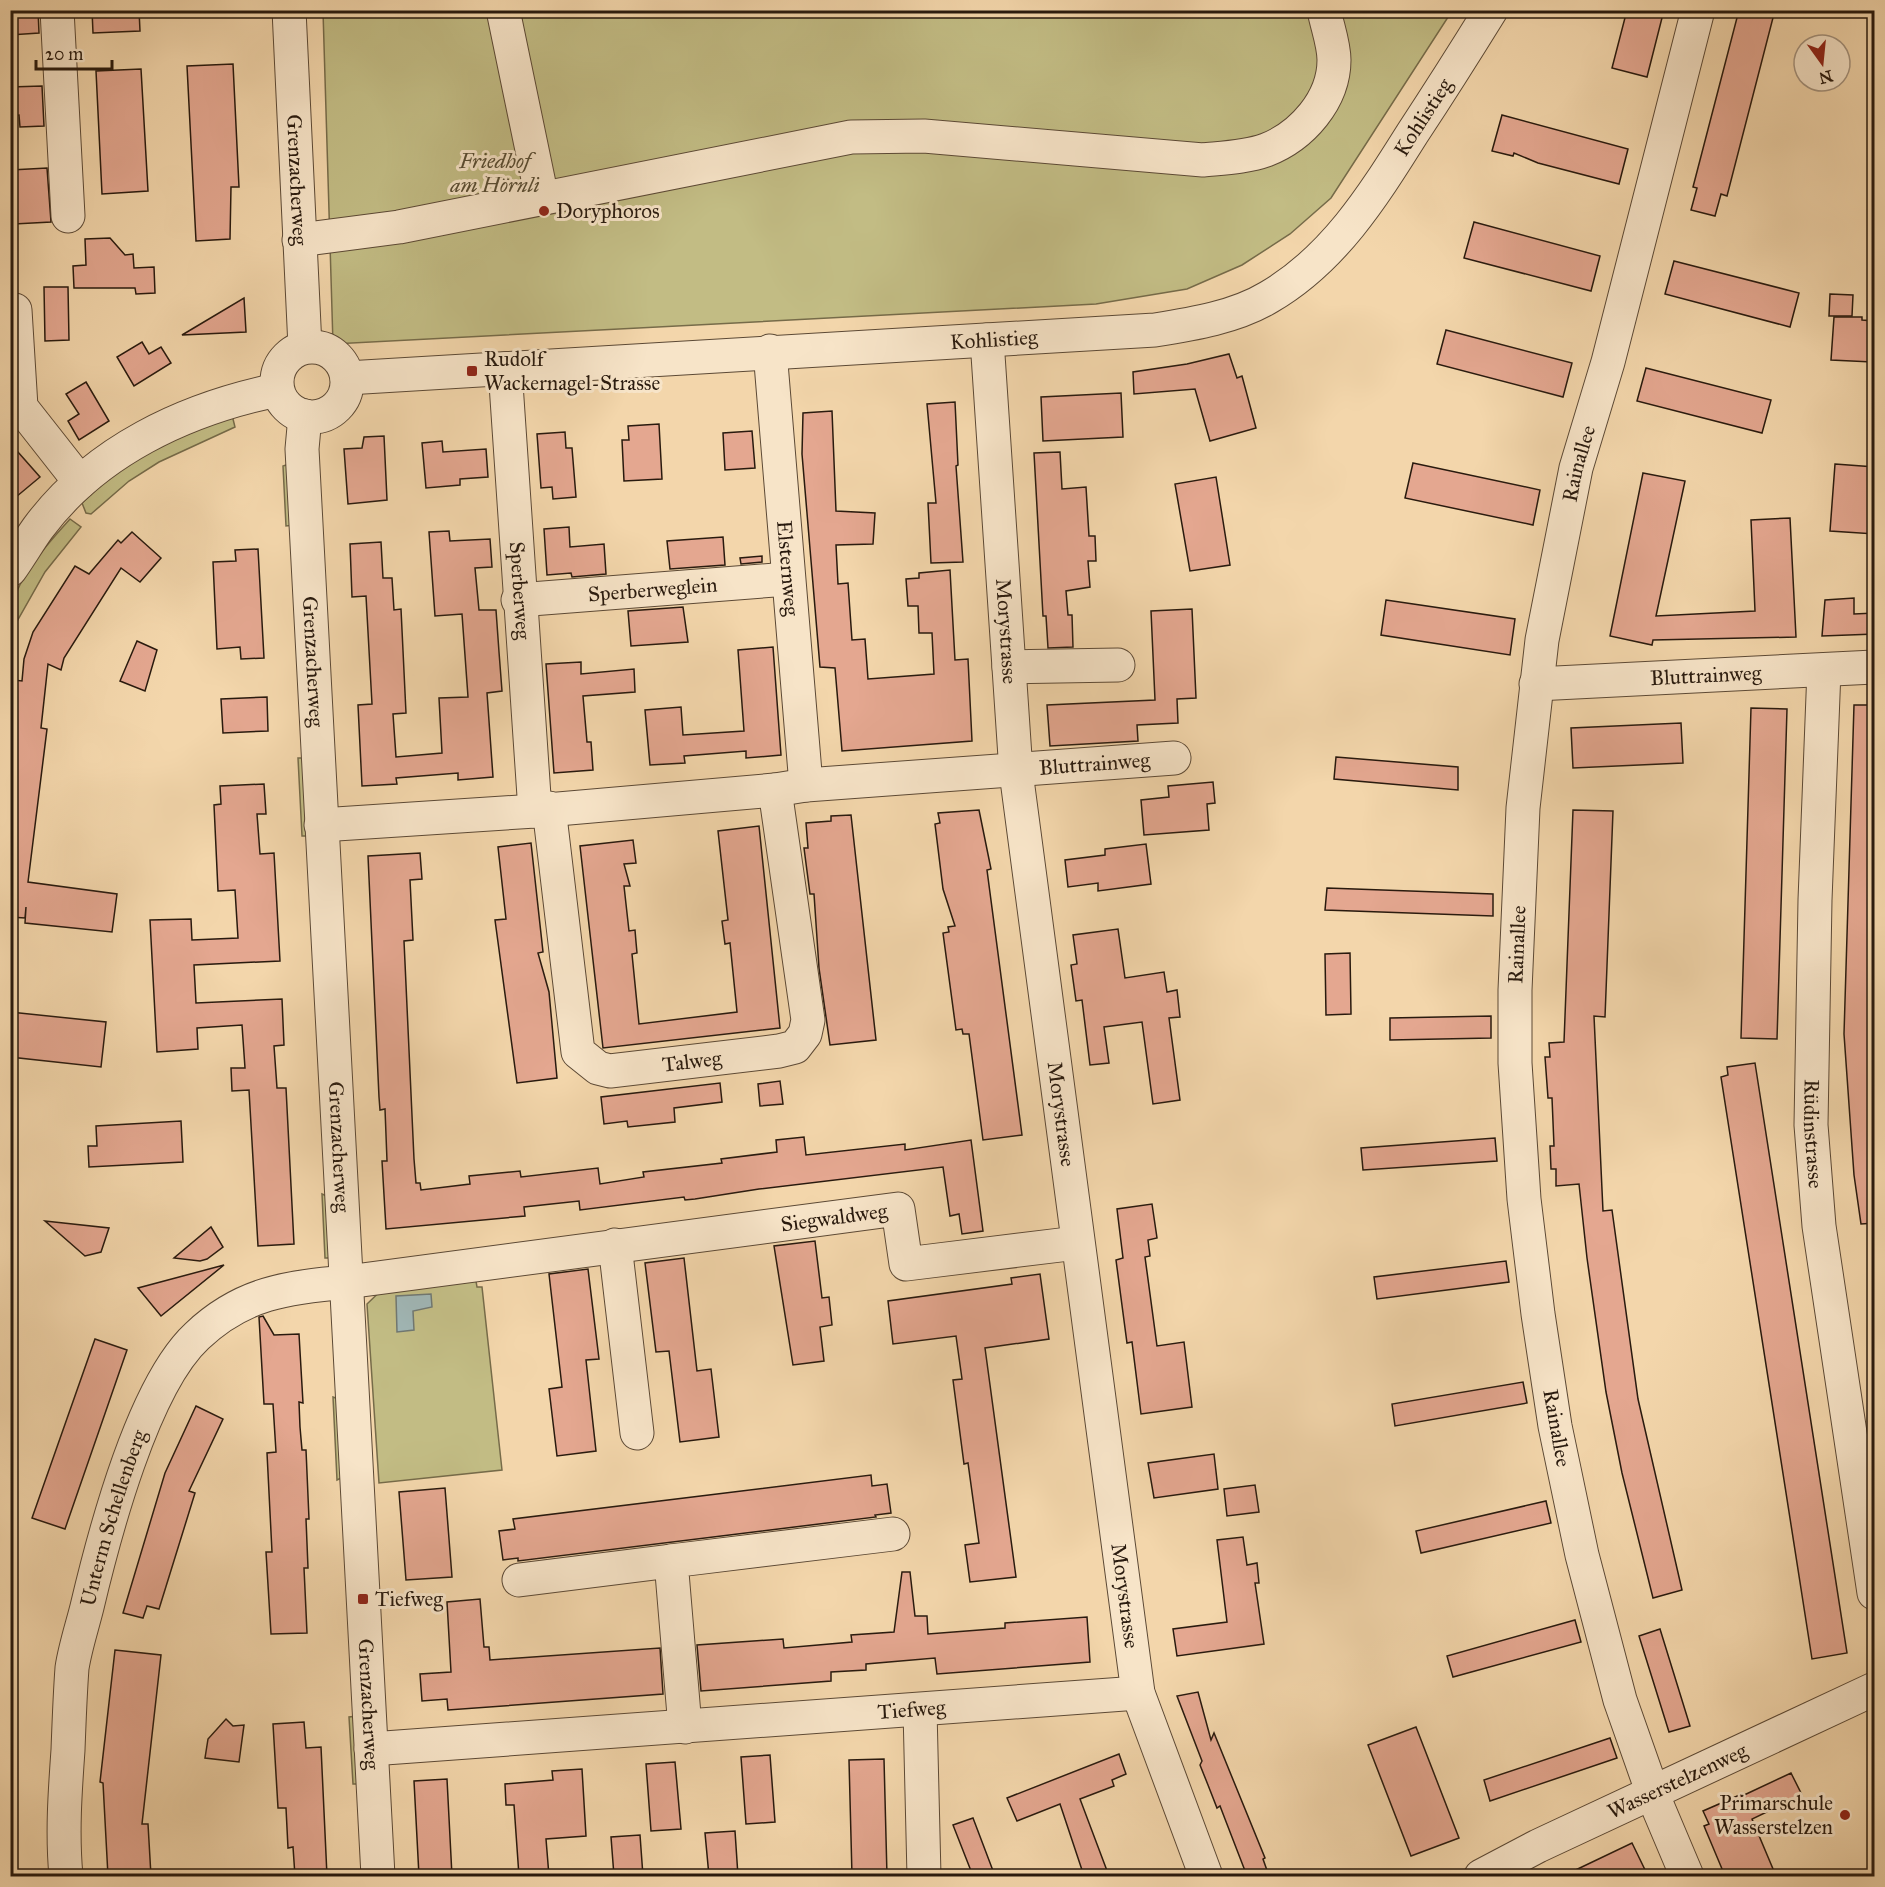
<svg xmlns="http://www.w3.org/2000/svg" width="1885" height="1887" font-family="'IM FELL Great Primer',serif">
  <rect width="100%" height="100%" fill="#f3d6ab"/>
  <filter id="stains"><feTurbulence type="fractalNoise" baseFrequency=".00333" numOctaves="4"/><feColorMatrix values="0 0 0 0 .2 0 0 0 0 .09 0 0 0 0 .02 0 0 0 .5 -.17"/></filter>
  <radialGradient id="worn" r=".72"><stop offset=".6" stop-color="#630" stop-opacity="0"/><stop offset="1" stop-color="#630" stop-opacity=".3"/></radialGradient>
  <g fill="#c2bc84" stroke="#766b49" stroke-width="1.5">
    <polygon points="323,11 1452,11 1331,198 1290,234 1242,265 1187,289 1096,304 333,344"/>
    <polygon points="232,415 235,427 159,462 129,481 91,514 86,513 82,503 128,460"/>
    <polygon points="289,464 294,525 286,526 283,466"/>
    <path d="M70,519L81,527L45,572L16,623L11,619C11,582 46,546 70,519Z"/>
    <polygon points="298,758 306,758 311,836 302,836"/>
    <polygon points="322,1194 329,1197 330,1255 328,1258 325,1258"/>
    <polygon points="474,1269 477,1287 482,1287 502,1470 379,1483 367,1304 392,1280"/>
    <polygon points="333,1397 341,1400 345,1476 337,1480"/>
    <polygon points="357,1716 361,1784 353,1784 349,1717"/>
  </g>
  <polygon fill="#a0b6b5" stroke="#707872" stroke-width="1.5" points="431,1294 432,1307 413,1311 414,1330 397,1332 396,1296"/>
  <g fill="#e4a790" stroke="#291a0e" stroke-width="1.5">
    <polygon points="10,10 38,10 39,33 10,35"/>
    <polygon points="92,10 139,10 140,31 93,33"/>
    <polygon points="1627,10 1664,10 1647,77 1612,68"/>
    <polygon points="1739,10 1775,10 1727,196 1721,194 1715,216 1691,210 1697,188 1693,187"/>
    <polygon points="233,64 239,187 231,187 230,239 196,241 187,66"/>
    <polygon points="141,69 148,191 102,194 96,71"/>
    <polygon points="42,86 44,126 20,127 19,115 10,116 10,87"/>
    <polygon points="1502,115 1628,149 1619,184 1538,163 1514,153 1513,156 1492,151"/>
    <polygon points="47,168 51,222 14,224 11,170"/>
    <polygon points="1474,222 1600,256 1591,291 1464,258"/>
    <polygon points="110,238 125,255 133,254 134,268 154,267 155,293 136,294 135,288 74,288 73,266 86,265 85,239"/>
    <polygon points="1674,261 1799,293 1790,327 1665,294"/>
    <polygon points="44,287 68,287 69,340 45,341"/>
    <polygon points="1830,294 1853,295 1852,316 1829,316"/>
    <polygon points="244,298 246,332 182,335"/>
    <polygon points="1834,317 1862,317 1862,320 1874,321 1872,362 1831,360"/>
    <polygon points="1446,330 1572,363 1563,397 1437,364"/>
    <polygon points="142,342 149,354 161,347 171,363 134,386 117,357"/>
    <polygon points="1229,354 1237,378 1242,376 1256,428 1210,441 1195,389 1134,394 1133,372 1187,364"/>
    <polygon points="1646,368 1771,400 1762,433 1637,401"/>
    <polygon points="86,382 109,421 79,440 68,421 79,414 66,394"/>
    <polygon points="1121,393 1123,437 1043,441 1041,397"/>
    <polygon points="955,402 958,465 956,466 963,562 931,563 928,503 936,503 927,404"/>
    <polygon points="832,411 836,511 875,513 873,544 836,545 838,584 848,583 852,640 865,639 868,679 934,674 932,633 919,633 918,606 908,606 906,579 919,578 919,573 950,570 955,660 968,659 972,741 842,751 835,668 820,667 802,454 803,413"/>
    <polygon points="659,424 662,479 624,481 622,440 629,440 628,426"/>
    <polygon points="752,431 755,468 725,470 723,433"/>
    <polygon points="565,432 566,448 572,448 576,497 553,499 552,487 541,488 537,434"/>
    <polygon points="384,436 387,500 348,504 344,449 362,448 364,437"/>
    <polygon points="442,441 443,452 486,449 488,477 460,479 460,485 426,488 422,443"/>
    <polygon points="10,443 40,477 10,502"/>
    <polygon points="1060,452 1062,489 1086,487 1089,536 1095,536 1096,561 1088,561 1090,587 1066,591 1068,615 1072,615 1073,647 1048,648 1046,616 1043,616 1034,453"/>
    <polygon points="1413,463 1540,490 1533,525 1405,498"/>
    <polygon points="1835,464 1875,467 1875,534 1830,531"/>
    <polygon points="1643,473 1685,481 1656,616 1755,611 1751,520 1790,518 1796,637 1653,640 1652,645 1610,636"/>
    <polygon points="1216,477 1230,565 1190,571 1175,484"/>
    <polygon points="569,527 570,547 604,544 606,574 572,577 571,573 547,575 544,529"/>
    <polygon points="449,531 450,541 490,539 492,567 475,568 479,610 496,610 499,652 502,691 487,693 493,777 458,780 458,773 396,778 397,784 362,786 358,705 372,704 366,596 352,597 350,544 381,542 383,578 392,578 394,610 401,609 406,713 393,714 396,757 442,753 439,698 468,697 462,614 435,616 429,532"/>
    <polygon points="132,532 161,558 140,582 121,568 64,658 61,670 48,664 41,728 47,729 28,882 117,894 112,932 25,923 26,907 25,918 10,917 10,701 14,680 22,681 24,659 33,632 75,566 89,574 118,540 121,543"/>
    <polygon points="723,537 725,565 670,569 667,541"/>
    <polygon points="258,549 264,658 241,659 240,647 217,649 213,562 236,561 235,550"/>
    <polygon points="762,556 762,562 741,564 740,558"/>
    <polygon points="1854,598 1854,614 1875,613 1875,634 1822,636 1825,600"/>
    <polygon points="1386,600 1515,619 1510,655 1381,635"/>
    <polygon points="683,607 688,642 631,646 628,611"/>
    <polygon points="1192,609 1196,698 1177,699 1178,723 1137,725 1138,741 1050,746 1047,705 1155,700 1151,611"/>
    <polygon points="137,641 157,650 145,691 120,681"/>
    <polygon points="773,647 781,755 746,758 746,751 684,756 685,763 650,765 645,710 681,707 683,735 744,731 738,650"/>
    <polygon points="581,662 581,674 634,669 635,692 583,696 587,742 591,742 593,770 554,773 546,664"/>
    <polygon points="267,697 268,731 223,733 221,699"/>
    <polygon points="1854,705 1875,705 1875,1223 1861,1224 1854,1175 1844,1034"/>
    <polygon points="1751,708 1787,709 1777,1039 1741,1038"/>
    <polygon points="1681,723 1683,763 1573,768 1571,728"/>
    <polygon points="1336,757 1458,767 1458,790 1334,779"/>
    <polygon points="1213,782 1215,803 1207,804 1209,830 1144,835 1141,800 1169,797 1168,786"/>
    <polygon points="264,784 266,814 257,814 260,854 274,853 280,961 194,965 196,1003 282,999 284,1045 274,1046 277,1088 286,1088 294,1244 258,1246 249,1090 232,1091 231,1068 245,1068 242,1025 197,1028 198,1049 157,1052 150,920 191,919 192,940 238,938 235,890 218,891 214,805 221,804 220,786"/>
    <polygon points="979,810 991,869 987,870 1022,1135 983,1140 969,1034 963,1034 962,1029 956,1030 943,933 949,932 948,927 955,926 943,889 935,824 940,823 938,813"/>
    <polygon points="1573,810 1613,811 1605,1017 1594,1016 1603,1211 1612,1210 1638,1399 1682,1590 1653,1598 1622,1473 1606,1392 1587,1258 1579,1184 1556,1186 1556,1169 1551,1169 1550,1146 1554,1146 1552,1098 1548,1098 1545,1057 1550,1057 1549,1043 1564,1042"/>
    <polygon points="851,815 876,1040 830,1045 819,968 814,894 810,894 804,848 808,848 806,823 831,821 831,816"/>
    <polygon points="759,826 780,1028 603,1048 580,846 633,840 636,863 624,864 630,886 624,886 629,931 635,930 636,942 637,953 632,954 639,1024 737,1012 730,943 725,944 722,921 728,920 718,831"/>
    <polygon points="531,843 543,952 538,953 549,992 557,1078 517,1083 495,920 506,919 498,847"/>
    <polygon points="1146,844 1151,884 1098,891 1098,883 1068,887 1065,860 1105,855 1105,849"/>
    <polygon points="420,853 422,879 410,880 413,940 404,941 414,1159 416,1183 420,1183 421,1190 470,1184 469,1176 520,1171 521,1177 598,1168 600,1184 644,1177 643,1172 722,1163 721,1159 777,1152 776,1140 804,1137 806,1155 905,1144 905,1150 971,1140 983,1231 962,1234 959,1214 950,1216 943,1167 759,1189 695,1199 685,1200 684,1197 580,1210 579,1201 524,1207 525,1216 386,1229 382,1161 387,1161 385,1109 380,1110 379,1097 368,856"/>
    <polygon points="1327,888 1493,894 1493,916 1325,910"/>
    <polygon points="1118,929 1125,978 1164,972 1167,992 1177,990 1180,1017 1169,1018 1180,1100 1153,1104 1142,1022 1104,1027 1109,1063 1090,1065 1082,1000 1076,1001 1071,965 1077,964 1073,935"/>
    <polygon points="1350,953 1351,1014 1326,1015 1325,954"/>
    <polygon points="10,1012 106,1022 101,1067 10,1057"/>
    <polygon points="1491,1016 1491,1038 1390,1040 1390,1018"/>
    <polygon points="1755,1063 1847,1653 1812,1659 1721,1077 1728,1075 1727,1067"/>
    <polygon points="780,1081 783,1104 760,1106 758,1084"/>
    <polygon points="720,1083 722,1102 674,1108 675,1122 628,1127 627,1121 604,1124 601,1097"/>
    <polygon points="181,1121 183,1162 89,1167 88,1146 97,1146 96,1126"/>
    <polygon points="1495,1138 1497,1161 1363,1170 1361,1148"/>
    <polygon points="1152,1204 1157,1238 1148,1240 1150,1256 1145,1257 1157,1346 1184,1342 1192,1407 1141,1414 1132,1342 1127,1343 1116,1260 1123,1258 1117,1209"/>
    <polygon points="45,1221 109,1228 101,1252 85,1256"/>
    <polygon points="211,1227 223,1247 207,1259 200,1261 174,1258"/>
    <polygon points="815,1241 822,1298 829,1297 832,1325 820,1327 824,1361 793,1365 774,1246"/>
    <polygon points="684,1258 697,1371 711,1369 719,1437 680,1442 669,1351 656,1352 645,1263"/>
    <polygon points="1506,1261 1509,1282 1377,1299 1374,1277"/>
    <polygon points="224,1265 161,1316 138,1288"/>
    <polygon points="588,1269 599,1359 586,1360 596,1451 557,1456 549,1389 562,1387 549,1274"/>
    <polygon points="1040,1274 1049,1339 985,1348 1016,1577 970,1582 965,1545 979,1543 968,1463 964,1464 953,1380 962,1379 956,1336 893,1344 888,1301 1012,1284 1011,1278"/>
    <polygon points="263,1316 274,1335 299,1334 303,1403 299,1402 300,1427 302,1450 306,1450 309,1519 306,1519 308,1568 304,1568 307,1633 271,1634 266,1552 272,1552 267,1453 276,1452 273,1404 264,1404 259,1317"/>
    <polygon points="95,1339 127,1350 65,1529 32,1518"/>
    <polygon points="1523,1382 1527,1403 1395,1426 1392,1404"/>
    <polygon points="196,1406 223,1419 189,1491 195,1493 159,1609 147,1606 143,1618 123,1613 165,1473"/>
    <polygon points="1214,1454 1218,1489 1154,1498 1148,1463"/>
    <polygon points="871,1475 872,1486 887,1484 891,1513 875,1515 876,1517 518,1561 518,1558 503,1560 499,1531 515,1529 513,1519"/>
    <polygon points="1255,1485 1259,1512 1227,1516 1224,1489"/>
    <polygon points="445,1488 452,1577 406,1580 399,1492"/>
    <polygon points="1546,1501 1551,1523 1421,1553 1416,1531"/>
    <polygon points="1243,1537 1247,1565 1257,1563 1259,1583 1255,1583 1264,1644 1177,1656 1173,1629 1227,1622 1217,1540"/>
    <polygon points="902,1572 910,1572 915,1616 927,1616 928,1634 1005,1628 1005,1623 1087,1617 1090,1662 937,1674 935,1658 866,1664 866,1670 831,1672 831,1681 701,1691 697,1645 783,1639 784,1648 852,1642 851,1635 894,1632"/>
    <polygon points="480,1599 484,1647 489,1647 490,1660 660,1648 663,1694 448,1710 447,1699 422,1701 420,1674 451,1672 447,1602"/>
    <polygon points="1575,1620 1581,1642 1453,1677 1447,1656"/>
    <polygon points="1660,1629 1690,1726 1669,1732 1639,1636"/>
    <polygon points="115,1650 161,1655 142,1824 148,1824 151,1876 108,1876 103,1783 100,1782"/>
    <polygon points="1198,1692 1211,1740 1214,1733 1265,1858 1263,1859 1269,1876 1247,1876 1225,1819 1220,1806 1217,1808 1208,1785 1200,1765 1202,1761 1177,1696"/>
    <polygon points="226,1719 233,1726 244,1725 239,1762 205,1758 208,1739"/>
    <polygon points="304,1722 306,1748 321,1747 327,1876 295,1876 293,1847 288,1848 286,1808 278,1808 273,1724"/>
    <polygon points="1416,1727 1459,1838 1411,1856 1368,1745"/>
    <polygon points="1610,1738 1617,1758 1490,1801 1484,1780"/>
    <polygon points="1119,1754 1126,1774 1112,1780 1114,1786 1080,1799 1109,1876 1084,1876 1060,1804 1017,1821 1007,1798"/>
    <polygon points="770,1755 775,1822 746,1824 741,1757"/>
    <polygon points="884,1759 887,1876 852,1876 849,1760"/>
    <polygon points="675,1762 681,1829 651,1831 646,1764"/>
    <polygon points="582,1769 586,1836 546,1839 549,1876 519,1876 514,1805 506,1805 505,1784 553,1780 552,1771"/>
    <polygon points="1791,1773 1802,1795 1752,1819 1776,1876 1725,1876 1704,1826 1709,1824 1703,1811 1742,1794 1742,1796"/>
    <polygon points="447,1779 452,1876 419,1876 414,1781"/>
    <polygon points="973,1818 995,1876 973,1876 953,1825"/>
    <polygon points="735,1831 738,1876 709,1876 705,1833"/>
    <polygon points="640,1835 643,1876 614,1876 611,1837"/>
    <polygon points="1632,1843 1648,1876 1563,1876"/>
  </g>
  <g fill="none" stroke-linecap="round" stroke-linejoin="round">
    <defs>
      <g id="minor">
        <polyline points="57,10 68,216"/>
        <path id="s1" d="M289,10L305,347"/>
        <polyline points="503,10 542,198"/>
        <path d="M299,240L399,227L851,137L924,136L1203,160C1223,158 1247,157 1266,150C1302,136 1334,100 1334,60C1334,44 1327,26 1324,10"/>
        <polyline points="15,310 21,407 80,482"/>
        <path id="s2" d="M987,340L1016,772L1138,1693L1206,1876"/>
        <circle cx="312" cy="382" r="35"/>
        <path id="s3" d="M770,351L806,785"/>
        <path id="s4" d="M505,369L535,811"/>
        <path id="s5" d="M347,378L1155,330C1193,324 1236,317 1269,297C1334,259 1373,196 1412,134C1439,93 1465,52 1491,10"/>
        <path id="s6" d="M305,416L302,449L378,1876"/>
        <path d="M10,570C20,556 28,542 38,528C95,451 185,409 277,390"/>
        <path id="s7" d="M518,600L788,579"/>
        <polyline points="1009,667 1118,665"/>
        <path id="s8" d="M1824,670L1815,900L1811,1125L1819,1226L1874,1593"/>
        <path id="s9" d="M1536,684L1874,667"/>
        <path id="s10" d="M549,808L578,1052L598,1068L610,1071L779,1051L795,1047L805,1034L808,1020L775,790"/>
        <path id="s11" d="M321,825L535,811L775,790L806,785L1174,758"/>
        <polyline points="615,1245 637,1433"/>
        <polyline points="519,1580 671,1561"/>
        <polyline points="920,1710 924,1876"/>
        <polyline points="685,1727 671,1561 893,1534"/>
        <path id="s12" d="M371,1749L1138,1693"/>
        <path id="s13" d="M66,1876C62,1834 65,1792 68,1750C69,1723 70,1695 72,1668C75,1648 82,1627 87,1607C104,1535 143,1386 197,1336C242,1293 288,1287 347,1282L898,1209L906,1264L1077,1243"/>
        <path id="s14" d="M1481,1876L1538,1846L1874,1689"/>
        <path id="s15" d="M1687,1876L1657,1805L1620,1700L1582,1555L1555,1426L1538,1314L1524,1199L1515,1063V990L1523,808L1542,640L1576,468L1608,362L1698,10"/>
      </g>
    </defs>
    <use href="#minor" stroke="#5c4935" stroke-width="35"/>
    <use href="#minor" stroke="#f7e4c8" stroke-width="33"/>
  </g>
  <g fill="#8f2418" stroke="#f7e4c8" stroke-width="2">
    <circle cx="544" cy="211" r="6"/>
    <rect x="466" y="365" width="12" height="12" rx="3"/>
    <rect x="357" y="1593" width="12" height="12" rx="3"/>
    <circle cx="1845" cy="1815" r="6"/>
  </g>
  <g text-anchor="middle" dominant-baseline="central" stroke-width="6" stroke-linejoin="round" paint-order="stroke">
    <g font-size="21" fill="#291a0e" stroke="#f7e4c8">
      <text stroke="none"><textPath href="#s5" startOffset="1168">Kohlistieg</textPath></text>
      <text stroke="none"><textPath href="#s1" startOffset="170">Grenzacherweg</textPath></text>
      <text stroke="none"><textPath href="#s5" startOffset="648">Kohlistieg</textPath></text>
      <text stroke="none"><textPath href="#s15" startOffset="1440">Rainallee</textPath></text>
      <text stroke="none"><textPath href="#s3" startOffset="218">Elsternweg</textPath></text>
      <text stroke="none"><textPath href="#s4" startOffset="222">Sperberweg</textPath></text>
      <text stroke="none"><textPath href="#s7" startOffset="135">Sperberweglein</textPath></text>
      <text stroke="none"><textPath href="#s2" startOffset="292">Morystrasse</textPath></text>
      <text stroke="none"><textPath href="#s6" startOffset="246">Grenzacherweg</textPath></text>
      <text stroke="none"><textPath href="#s9" startOffset="170">Bluttrainweg</textPath></text>
      <text stroke="none"><textPath href="#s11" startOffset="776">Bluttrainweg</textPath></text>
      <text stroke="none"><textPath href="#s15" startOffset="954">Rainallee</textPath></text>
      <text stroke="none"><textPath href="#s10" startOffset="366">Talweg</textPath></text>
      <text stroke="none"><textPath href="#s2" startOffset="778">Morystrasse</textPath></text>
      <text stroke="none"><textPath href="#s8" startOffset="464">Rüdinstrasse</textPath></text>
      <text stroke="none"><textPath href="#s6" startOffset="732">Grenzacherweg</textPath></text>
      <text stroke="none"><textPath href="#s13" startOffset="1221">Siegwaldweg</textPath></text>
      <text transform="translate(1557 1428) rotate(80)">Rainallee</text>
      <text stroke="none"><textPath href="#s13" startOffset="364">Unterm Schellenberg</textPath></text>
      <text stroke="none"><textPath href="#s2" startOffset="1264">Morystrasse</textPath></text>
      <text stroke="none"><textPath href="#s6" startOffset="1290">Grenzacherweg</textPath></text>
      <text stroke="none"><textPath href="#s12" startOffset="542">Tiefweg</textPath></text>
      <text stroke="none"><textPath href="#s14" startOffset="218">Wasserstelzenweg</textPath></text>
    </g>
    <g font-size="21" font-style="italic" fill="#574b31" stroke="#f7e4c8">
      <text x="495" y="161">Friedhof<tspan x="495" dy="24">am Hörnli</tspan></text>
    </g>
    <g font-size="21" fill="#291a0e" stroke="#f7e4c8" text-anchor="start">
      <text x="556" y="211">Doryphoros</text>
      <text x="484" y="359">Rudolf<tspan x="484" dy="24">Wackernagel-Strasse</tspan></text>
      <text x="375" y="1599">Tiefweg</text>
      <text x="1833" y="1803" text-anchor="end">Primarschule<tspan x="1833" dy="24">Wasserstelzen</tspan></text>
    </g>
  </g>
  <rect width="1885" height="1887" fill="none" stroke="#f3d6ab" stroke-width="36"/>
  <rect x="12" y="12" width="1861" height="1863" fill="none" stroke="#291a0e" stroke-width="3"/>
  <rect x="18" y="18" width="1849" height="1851" fill="none" stroke="#291a0e" stroke-width="1.5"/>
  <g transform="translate(1822 63) rotate(165)"><circle r="28" fill="#f7e4c8" stroke="#a5937e" stroke-width="1.5"/>
  <path d="M0-4.5L10 22L0 15L-10 22Z" fill="#8f2418"/>
  <text y="-9" font-size="16" font-weight="bold" text-anchor="middle" fill="#291a0e">N</text>
  </g>
  <path d="M36 60v9h76v-9" fill="none" stroke="#291a0e" stroke-width="3"/>
  <text x="45" y="60" font-size="18" fill="#291a0e" stroke="#f7e4c8" stroke-width="4.5" paint-order="stroke">20 m</text>
  <rect width="100%" height="100%" filter="url(#stains)"/>
  <rect width="100%" height="100%" fill="url(#worn)"/>
</svg>
